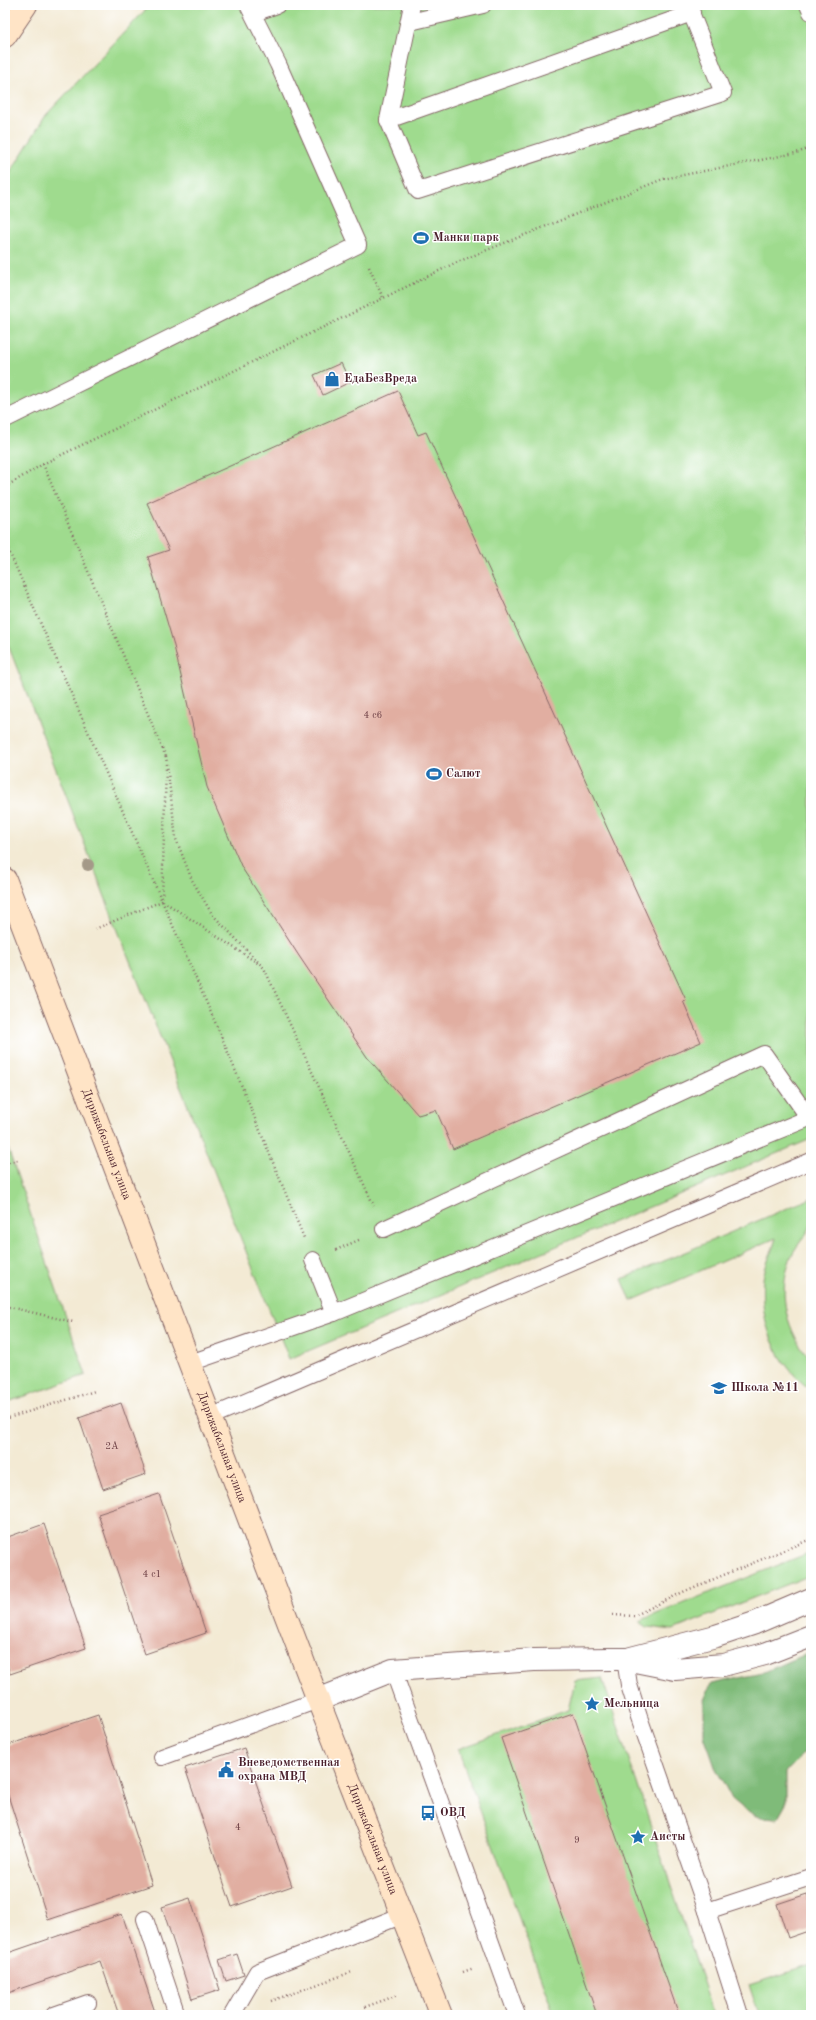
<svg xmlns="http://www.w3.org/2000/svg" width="816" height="2020" font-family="'Old Standard TT',serif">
  <rect width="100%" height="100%" fill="#fff"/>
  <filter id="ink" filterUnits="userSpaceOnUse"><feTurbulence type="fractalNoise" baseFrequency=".025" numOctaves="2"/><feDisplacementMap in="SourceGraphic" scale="8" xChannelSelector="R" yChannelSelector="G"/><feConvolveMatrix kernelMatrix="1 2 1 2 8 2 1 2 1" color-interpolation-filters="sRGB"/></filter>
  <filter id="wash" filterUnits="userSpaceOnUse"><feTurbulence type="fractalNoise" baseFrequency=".012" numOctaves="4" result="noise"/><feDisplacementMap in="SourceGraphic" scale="16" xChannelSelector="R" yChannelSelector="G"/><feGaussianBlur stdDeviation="0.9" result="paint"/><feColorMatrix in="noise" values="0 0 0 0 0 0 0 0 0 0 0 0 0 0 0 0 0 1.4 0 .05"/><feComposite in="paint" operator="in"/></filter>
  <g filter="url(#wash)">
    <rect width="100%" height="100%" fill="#f3ead4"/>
    <g fill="#9fdb8e" stroke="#747d5c">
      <polygon points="150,5 811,5 811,1139 289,1359 120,936 5,637 5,181 46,115"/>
      <polygon points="5,1140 86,1375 5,1403"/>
      <path d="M811,1198C811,1206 813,1219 811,1226C805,1238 794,1247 790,1260C777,1296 787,1332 811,1360V1390C776,1364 759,1322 763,1279C765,1265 772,1252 776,1238L631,1301L622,1279Z"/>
      <polygon points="811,1552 811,1575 673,1630 647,1627 639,1621"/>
      <polygon points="602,1678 714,2015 554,2015 458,1749 568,1710 575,1681"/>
      <polygon points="811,1965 811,2015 759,2015 749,1985"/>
    </g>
    <polygon fill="#7fbb79" stroke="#646d52" points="811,1652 811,1746 786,1771 786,1804 778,1818 761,1817 745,1810 732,1799 715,1767 704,1735 704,1700 711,1684 762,1673"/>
    <g id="blocks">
      <g fill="#e1aea1">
        <polygon points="341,363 350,382 323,395 314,375"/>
        <polygon points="398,391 418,435 426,432 686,1000 683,1001 701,1042 453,1149 436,1110 418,1115 367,1057 299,956 242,868 207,787 173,642 148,557 169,550 147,503"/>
        <polygon points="121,1403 146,1474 103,1489 79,1418"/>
        <polygon points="159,1494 206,1633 145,1654 98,1514"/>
        <polygon points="44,1524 86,1648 10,1674 5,1658 5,1538"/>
        <polygon points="573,1713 596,1779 679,2015 597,2015 501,1738"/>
        <polygon points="98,1715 152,1885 48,1920 5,1786 5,1746"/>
        <polygon points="244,1748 292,1886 232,1907 185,1768"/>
        <polygon points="807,1894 811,1905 811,1930 788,1938 777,1904"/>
        <polygon points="190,1898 220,1990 192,1999 162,1907"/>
        <polygon points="122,1914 156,2015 119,2015 100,1961 5,1994 5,1954"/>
        <polygon points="237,1954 244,1975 226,1981 219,1960"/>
      </g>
    </g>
  </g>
  <g filter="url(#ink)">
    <use href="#blocks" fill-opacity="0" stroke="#856666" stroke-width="1"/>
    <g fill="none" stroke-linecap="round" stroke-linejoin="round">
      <defs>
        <g id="lane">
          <polyline points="412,5 388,120 418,191 723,93 688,5"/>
          <polyline points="808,5 811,12"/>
          <polyline points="254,13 277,5"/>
          <polyline points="410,22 483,5"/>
          <polyline points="388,120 692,13"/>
          <polyline points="6,419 358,245 278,64 248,5"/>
          <polyline points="384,1229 764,1054 809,1118 811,1117"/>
          <polyline points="313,1260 334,1313 809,1118"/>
          <polyline points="190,1363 334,1313"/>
          <polyline points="210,1417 811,1161"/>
          <polyline points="625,1659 629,1685 639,1717 707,1911 740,2015"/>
          <polyline points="393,1670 517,2015"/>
          <polyline points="162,1757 318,1700"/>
          <polyline points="707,1911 811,1877"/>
          <polyline points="145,1919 177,2015"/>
          <polyline points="54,2015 88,2003"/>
          <polyline points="232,2015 257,1972 403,1915"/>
        </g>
        <g id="street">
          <polyline points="631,1658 716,1636 755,1623 811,1599"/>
          <polyline points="318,1700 393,1670 534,1660 611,1659 625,1659 675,1669 723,1665 765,1654 811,1636"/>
        </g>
        <g id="secondary">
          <polyline points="5,36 26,5"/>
          <path id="s1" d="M5,879L318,1700L441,2015"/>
        </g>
      </defs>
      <use href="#lane" stroke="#856666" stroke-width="18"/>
      <use href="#street" stroke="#856666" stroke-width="24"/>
      <use href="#secondary" stroke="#856666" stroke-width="24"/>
      <g stroke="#856666" stroke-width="2.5" stroke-dasharray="1 3" stroke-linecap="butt">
        <polyline points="369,267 383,298"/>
        <polyline points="43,464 166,757"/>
        <polyline points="5,487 43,464 455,263 663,179 796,153 811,148"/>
        <polyline points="5,542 222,1038 304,1238"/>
        <polyline points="166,756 176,839 192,880 212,914 264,968 374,1206"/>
        <polyline points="163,901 259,964"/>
        <polyline points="95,929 162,901 166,766"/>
        <polyline points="5,1163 18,1160"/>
        <polyline points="336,1250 361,1239"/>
        <polyline points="5,1306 73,1322"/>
        <polyline points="5,1419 95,1391"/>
        <polyline points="613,1615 634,1616 685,1591 811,1539"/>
        <polyline points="463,1972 474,1968"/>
        <polyline points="271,2001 352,1972"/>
        <polyline points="365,2007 398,1995"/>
      </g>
      <use href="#lane" stroke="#fff" stroke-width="16"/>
      <use href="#street" stroke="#fff" stroke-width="22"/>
      <use href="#secondary" stroke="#ffe4c6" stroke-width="22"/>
    </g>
    <circle fill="#a49988" cx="88" cy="865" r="6"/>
  </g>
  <defs>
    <symbol id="stadium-bare" viewBox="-9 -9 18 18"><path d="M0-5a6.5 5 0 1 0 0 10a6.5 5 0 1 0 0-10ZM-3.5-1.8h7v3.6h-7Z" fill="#1f6fb2" stroke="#fff" stroke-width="2.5" paint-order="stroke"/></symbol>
    <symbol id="shop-bare" viewBox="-9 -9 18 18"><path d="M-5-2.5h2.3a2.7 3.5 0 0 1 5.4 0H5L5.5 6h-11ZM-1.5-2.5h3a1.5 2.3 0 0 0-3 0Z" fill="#1f6fb2" stroke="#fff" stroke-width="2.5" paint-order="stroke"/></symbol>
    <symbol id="school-bare" viewBox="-9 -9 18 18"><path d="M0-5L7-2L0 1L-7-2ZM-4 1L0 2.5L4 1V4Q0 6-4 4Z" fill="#1f6fb2" stroke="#fff" stroke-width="2.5" paint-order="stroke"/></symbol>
    <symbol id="sight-bare" viewBox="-9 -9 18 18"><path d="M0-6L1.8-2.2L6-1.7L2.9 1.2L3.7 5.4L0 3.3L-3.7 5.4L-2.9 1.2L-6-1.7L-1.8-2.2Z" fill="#1f6fb2" stroke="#fff" stroke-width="2.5" paint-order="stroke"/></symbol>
    <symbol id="civic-bare" viewBox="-9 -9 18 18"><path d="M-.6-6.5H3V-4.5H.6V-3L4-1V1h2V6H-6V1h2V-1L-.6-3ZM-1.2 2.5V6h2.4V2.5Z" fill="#1f6fb2" stroke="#fff" stroke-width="2.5" paint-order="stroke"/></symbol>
    <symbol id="bus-bare" viewBox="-9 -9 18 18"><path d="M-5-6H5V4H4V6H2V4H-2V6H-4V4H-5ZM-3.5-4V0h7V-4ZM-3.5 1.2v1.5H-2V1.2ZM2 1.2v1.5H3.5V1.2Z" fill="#1f6fb2" stroke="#fff" stroke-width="2.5" paint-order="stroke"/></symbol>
  </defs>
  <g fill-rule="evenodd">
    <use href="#stadium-bare" x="410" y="227" width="22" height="22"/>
    <use href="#shop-bare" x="321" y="368" width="22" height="22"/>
    <use href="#stadium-bare" x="423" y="763" width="22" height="22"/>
    <use href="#school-bare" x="708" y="1377" width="22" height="22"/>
    <use href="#sight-bare" x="581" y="1693" width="22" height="22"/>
    <use href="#civic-bare" x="215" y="1759" width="22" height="22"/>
    <use href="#bus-bare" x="417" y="1802" width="22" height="22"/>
    <use href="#sight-bare" x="627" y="1826" width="22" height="22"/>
  </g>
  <g text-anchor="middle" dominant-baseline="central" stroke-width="3" stroke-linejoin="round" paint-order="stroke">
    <g font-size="10" fill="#704348">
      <text x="373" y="715">4 с6</text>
      <text x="112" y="1446">2А</text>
      <text x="152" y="1574">4 с1</text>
      <text x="238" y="1827">4</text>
      <text x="577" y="1840">9</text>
    </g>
    <g font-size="12" font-weight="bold" fill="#4a1f2b" stroke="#fff" text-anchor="start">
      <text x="433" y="238">Манки парк</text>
      <text x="344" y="379">ЕдаБезВреда</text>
      <text x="446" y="774">Салют</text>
      <text x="731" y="1388">Школа №11</text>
      <text x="604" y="1704">Мельница</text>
      <text x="238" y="1763">Вневедомственная<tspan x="238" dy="14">охрана МВД</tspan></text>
      <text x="440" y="1813">ОВД</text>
      <text x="650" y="1837">Аисты</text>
    </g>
    <g font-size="12" fill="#4a1f2b" stroke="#fff">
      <text stroke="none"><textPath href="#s1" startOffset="284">Дирижабельная улица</textPath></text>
      <text stroke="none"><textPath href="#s1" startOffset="608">Дирижабельная улица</textPath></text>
      <text stroke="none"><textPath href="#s1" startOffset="1028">Дирижабельная улица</textPath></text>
    </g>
  </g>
  <rect width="816" height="2020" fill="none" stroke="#fff" stroke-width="20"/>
</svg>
